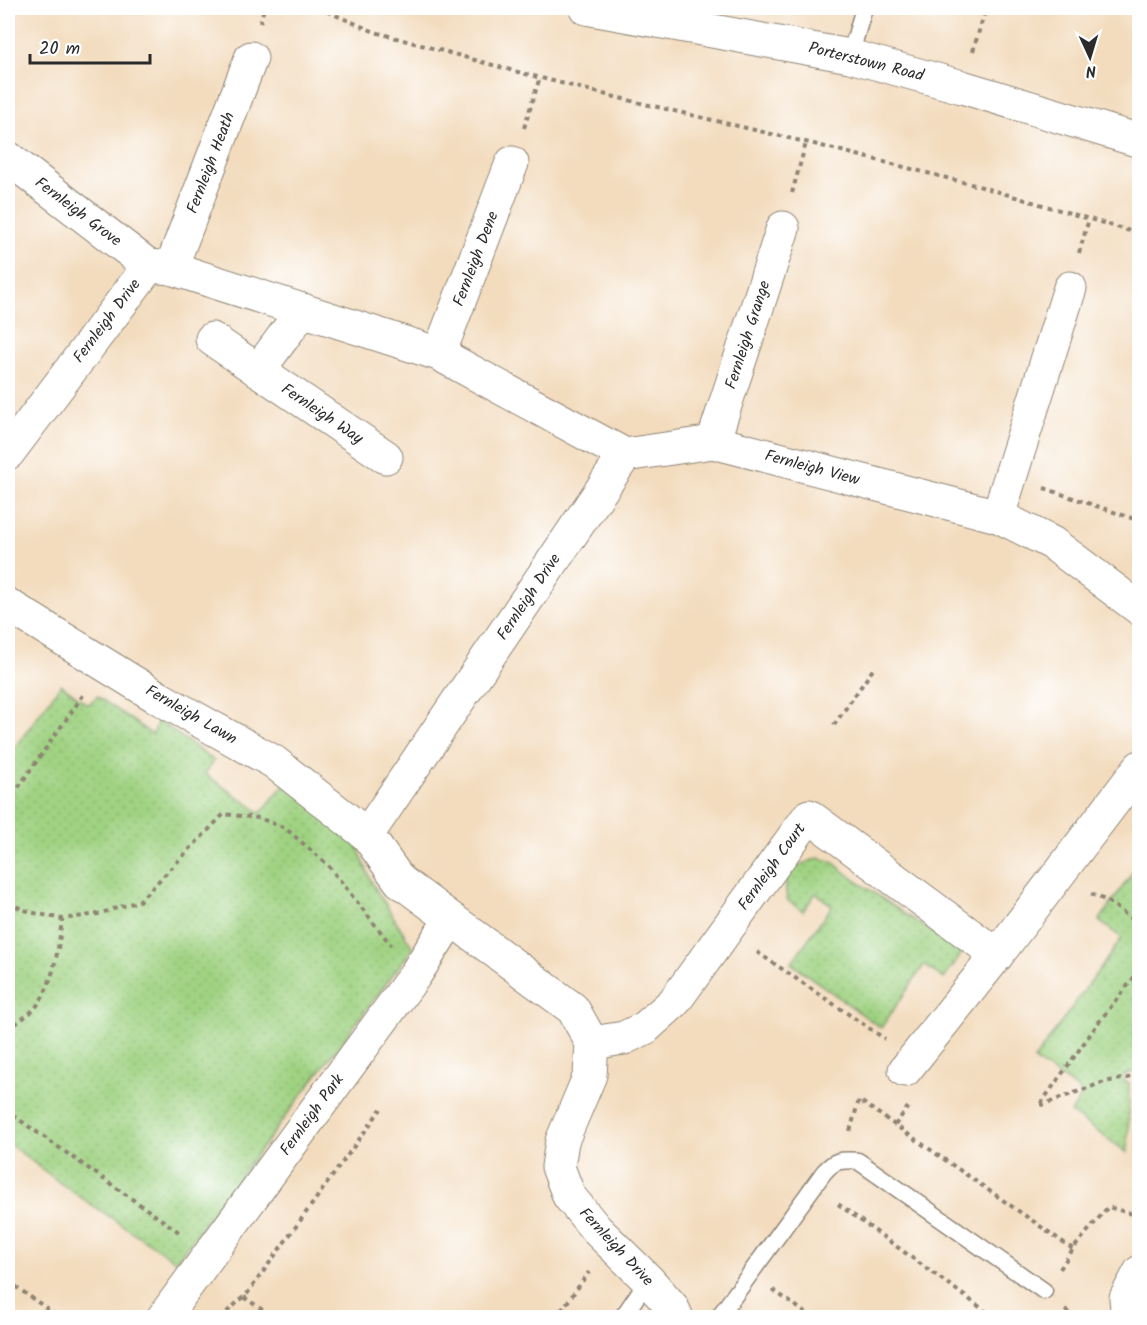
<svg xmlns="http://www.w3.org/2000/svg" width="1147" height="1325" font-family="Kalam,sans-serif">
  <defs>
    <pattern id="grass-dots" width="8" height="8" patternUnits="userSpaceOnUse" patternTransform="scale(1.5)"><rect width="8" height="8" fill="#9fd281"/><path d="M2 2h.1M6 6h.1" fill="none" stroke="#89b470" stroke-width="1.8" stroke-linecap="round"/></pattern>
  </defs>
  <rect width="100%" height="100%" fill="#fff"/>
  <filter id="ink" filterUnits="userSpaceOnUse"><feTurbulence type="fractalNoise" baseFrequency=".0167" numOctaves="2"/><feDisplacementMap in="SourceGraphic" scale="12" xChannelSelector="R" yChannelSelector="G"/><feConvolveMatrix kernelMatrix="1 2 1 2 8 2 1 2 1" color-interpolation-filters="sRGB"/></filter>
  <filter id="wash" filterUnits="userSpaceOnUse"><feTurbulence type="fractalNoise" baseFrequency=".008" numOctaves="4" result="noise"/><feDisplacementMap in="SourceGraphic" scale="24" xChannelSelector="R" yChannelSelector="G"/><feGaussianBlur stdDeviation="1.35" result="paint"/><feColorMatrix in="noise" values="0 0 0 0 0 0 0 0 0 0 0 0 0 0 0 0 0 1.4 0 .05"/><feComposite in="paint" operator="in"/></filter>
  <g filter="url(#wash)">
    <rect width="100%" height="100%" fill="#f3dcbe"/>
    <g fill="url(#grass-dots)" stroke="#657e56" stroke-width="1.5">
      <polygon points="61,684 88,705 97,696 153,735 158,720 214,761 205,774 261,813 286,782 355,841 372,883 413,948 176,1261 68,1189 8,1143 8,757"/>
      <path d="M818,858L831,861L854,879L962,953L944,979L924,965L881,1028L791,963L832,906L816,893L803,911L787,900C782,867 790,869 818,858Z"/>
      <polygon points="1139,863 1140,1070 1124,1075 1123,1081 1129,1083 1128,1153 1071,1113 1082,1095 1078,1089 1034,1060 1122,938 1099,921"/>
    </g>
  </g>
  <g filter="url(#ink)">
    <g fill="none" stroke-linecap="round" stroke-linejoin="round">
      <defs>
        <g id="service">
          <polyline points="697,28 706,8"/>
          <polyline points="850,56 864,8"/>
          <polyline points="622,1318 648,1280"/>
          <path d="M718,1318L824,1172C836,1159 841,1160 858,1161L1044,1291"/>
        </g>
        <g id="minor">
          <polyline points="8,158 149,266"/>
          <polyline points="149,266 171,268 439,354 625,455"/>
          <polyline points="171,268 251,58"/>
          <polyline points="212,339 386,457"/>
          <polyline points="439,354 512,163"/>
          <polyline points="258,371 303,310"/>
          <polyline points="713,442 783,228"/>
          <polyline points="8,453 149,266"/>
          <polyline points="625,455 713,442 998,516 1052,543 1140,609"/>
          <polyline points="998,516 1070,288"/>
          <polyline points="8,605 159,698 274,762 367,835 400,881 573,1009 592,1043 590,1075 562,1141 558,1167 569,1196 596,1229 648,1280 672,1307 677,1318"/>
          <polyline points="367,835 625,455"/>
          <polyline points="592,1043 624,1038 645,1028 674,1002 809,816 997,955"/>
          <polyline points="905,1070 997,955 1140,767"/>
          <polyline points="163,1318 415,975 450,920"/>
          <polyline points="1133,1318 1127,1310 1126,1298 1140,1272"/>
        </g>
        <polyline id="tertiary" points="586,8 850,56 962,87 1140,141"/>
      </defs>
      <use href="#service" stroke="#8f8474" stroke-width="19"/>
      <use href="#minor" stroke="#8f8474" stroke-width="35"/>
      <use href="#tertiary" stroke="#8f8474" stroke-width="35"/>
      <g stroke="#8f8474" stroke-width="4" stroke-dasharray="4.5 4.5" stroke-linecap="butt">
        <polyline points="319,8 375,32 514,71 615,97 818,145 982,187 1140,234"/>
        <polyline points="260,23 264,8"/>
        <polyline points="973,51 986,8"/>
        <polyline points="524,128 540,77"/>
        <polyline points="792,193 806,143"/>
        <polyline points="1079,253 1089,219"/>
        <polyline points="1044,488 1140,521"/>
        <polyline points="834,725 874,668"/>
        <polyline points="8,802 84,694"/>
        <path d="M1091,894C1109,900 1126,914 1140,927"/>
        <polyline points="8,903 30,912 62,919 98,914 139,901 224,814 259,818 285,828 327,864 391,945"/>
        <polyline points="757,952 885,1039"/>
        <polyline points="1140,970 1099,1022 1039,1106 1104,1082 1140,1076"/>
        <path d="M8,1030C16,1023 26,1017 34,1009C53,989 59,946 62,919"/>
        <polyline points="8,1108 14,1116 179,1232"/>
        <polyline points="895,1125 908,1107"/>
        <polyline points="850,1131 859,1100 1073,1249"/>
        <polyline points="838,1204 995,1318"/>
        <polyline points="1060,1269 1073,1249 1108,1207 1140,1216"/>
        <polyline points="8,1281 60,1318"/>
        <polyline points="773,1290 813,1318"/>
        <polyline points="244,1297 274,1318"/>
        <polyline points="1065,1310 1076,1318"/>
        <polyline points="220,1318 247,1294 381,1109"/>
        <polyline points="556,1318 589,1272"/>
      </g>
      <use href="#service" stroke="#fff" stroke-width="16"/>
      <use href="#minor" stroke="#fff" stroke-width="33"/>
      <use href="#tertiary" stroke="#fff" stroke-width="33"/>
    </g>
  </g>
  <g text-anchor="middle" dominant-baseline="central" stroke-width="5" stroke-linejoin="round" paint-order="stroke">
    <g font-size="16" fill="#2b2b2b" stroke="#fff">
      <text transform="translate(866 62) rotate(14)">Porterstown Road</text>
      <text transform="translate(211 163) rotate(-69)">Fernleigh Heath</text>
      <text transform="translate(78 212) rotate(37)">Fernleigh Grove</text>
      <text transform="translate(476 259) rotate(-69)">Fernleigh Dene</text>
      <text transform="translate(107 321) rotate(-53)">Fernleigh Drive</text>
      <text transform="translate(748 335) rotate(-72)">Fernleigh Grange</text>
      <text transform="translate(322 414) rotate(34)">Fernleigh Way</text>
      <text transform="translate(812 468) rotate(15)">Fernleigh View</text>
      <text transform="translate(529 597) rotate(-56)">Fernleigh Drive</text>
      <text transform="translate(191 715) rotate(30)">Fernleigh Lawn</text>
      <text transform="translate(772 867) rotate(-54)">Fernleigh Court</text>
      <text transform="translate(312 1115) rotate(-54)">Fernleigh Park</text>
      <text transform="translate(616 1247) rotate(47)">Fernleigh Drive</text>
    </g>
  </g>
  <rect width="1147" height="1325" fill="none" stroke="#fff" stroke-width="30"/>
  <g transform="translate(1090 57) rotate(176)" stroke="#ffffff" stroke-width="4.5" paint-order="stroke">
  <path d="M0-4.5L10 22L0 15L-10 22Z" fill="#2b2b2b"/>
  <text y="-9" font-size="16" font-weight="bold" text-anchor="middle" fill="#2b2b2b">N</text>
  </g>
  <path d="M30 54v9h120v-9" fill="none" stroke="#2b2b2b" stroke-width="3"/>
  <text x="39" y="54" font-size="18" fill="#2b2b2b" stroke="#ffffff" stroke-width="4.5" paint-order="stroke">20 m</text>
</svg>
